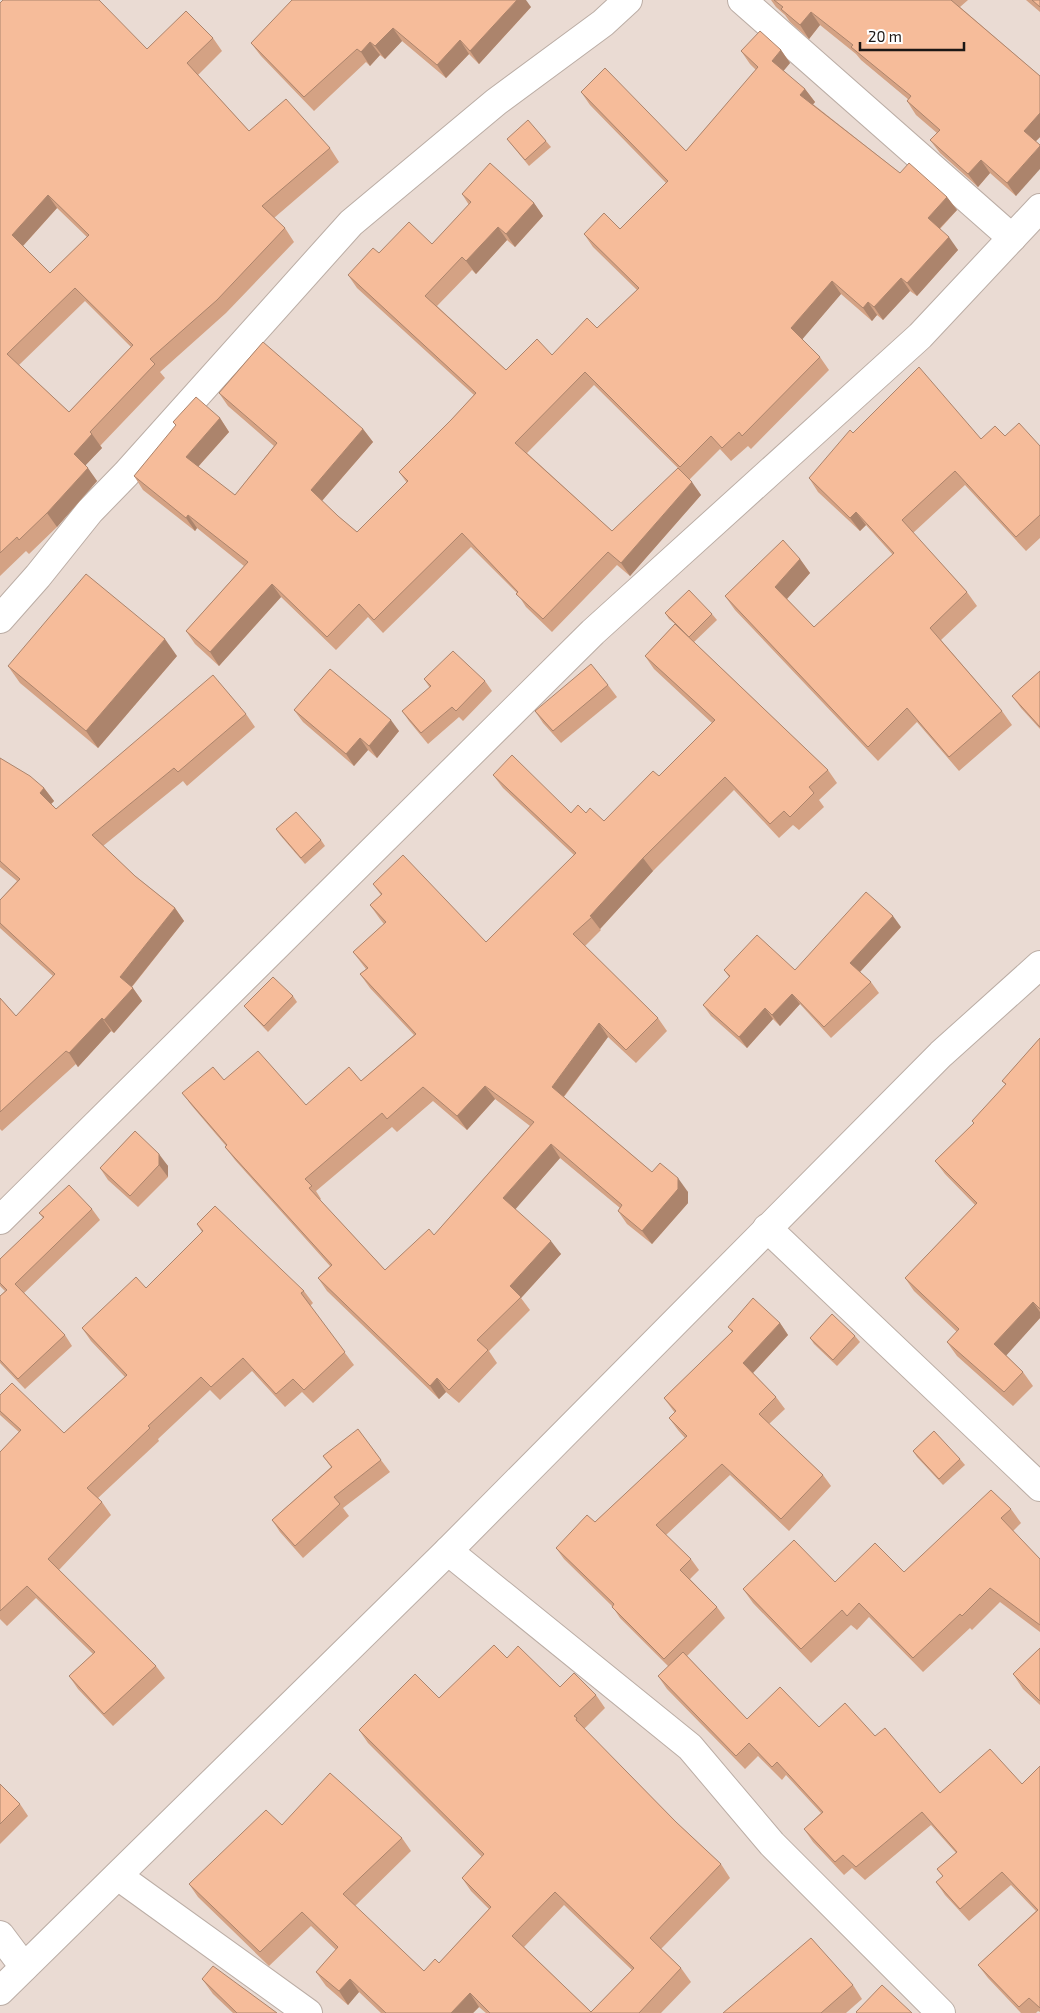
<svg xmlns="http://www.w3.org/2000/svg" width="1040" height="2013" font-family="'Exo 2',sans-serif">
  <rect width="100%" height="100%" fill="#eadbd3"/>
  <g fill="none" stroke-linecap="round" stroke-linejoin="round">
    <defs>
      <g id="minor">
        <polyline points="742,0 1012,238"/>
        <polyline points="0,619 38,576 90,511 126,474 351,223 496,102 603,23 628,0"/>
        <polyline points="0,1220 593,632 920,336 1040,208"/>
        <polyline points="767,1228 1040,1487"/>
        <polyline points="448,1551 690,1747 772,1844 941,2013"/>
        <polyline points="118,1876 308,2013"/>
        <polyline points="0,1935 24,1967"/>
        <polyline points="0,1991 448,1551 941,1054 1040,965"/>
      </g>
    </defs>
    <use href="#minor" stroke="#bbada5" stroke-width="30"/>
    <use href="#minor" stroke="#fff" stroke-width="28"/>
  </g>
  <g fill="#d4a284" fill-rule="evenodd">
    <polygon points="771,0 968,0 960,7 1040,76 1040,137 1036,141 1016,196 990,173 978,187 940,153 930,140 937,133 916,115 907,101 909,100 861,60 856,54 820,25 809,39 790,22 785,15 776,7"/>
    <polygon points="1026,0 1040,0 1040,12"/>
    <path d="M0,3L147,49L213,38L222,51L198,75L249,131L330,148L339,162L274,218L285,228L294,242L226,313L160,372L165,378L100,446L102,448L85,465L97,481L57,527L29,554L26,551L0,576ZM57,208L87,237L50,273L23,246ZM85,301L131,347L69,412L19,365Z"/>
    <polygon points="531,7 479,64 469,54 446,78 402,41 385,59 380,55 370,66 366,62 314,111 261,56 251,43"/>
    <path d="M781,50L790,63L783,71L805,89L815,102L813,104L900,173L947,197L957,210L940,229L958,250L917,296L910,291L883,320L877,315L872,321L841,294L802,339L820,357L829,370L751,449L748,446L731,461L720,449L689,480L701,495L630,576L617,565L552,632L526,607L517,593L471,547L383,633L368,617L336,650L281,597L219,666L195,644L186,631L244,566L197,528L195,531L143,490L134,476L176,426L173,422L220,418L229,432L198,467L235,495L274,446L228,406L219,393L363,429L373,442L322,501L338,516L357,532L407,483L399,472L451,420L474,395L357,288L348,275L379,253L432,244L469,205L462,194L534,203L543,216L515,247L507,240L476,274L472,270L437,306L506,370L552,355L597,328L637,290L593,247L584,234L620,229L666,183L590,105L581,92L686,151L756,70L750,64L741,51ZM594,385L682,472L612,531L527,453Z"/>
    <polygon points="507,139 546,141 551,147 529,166"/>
    <polygon points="853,433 981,439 1005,436 1040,446 1040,538 1026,551 965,485 913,533 967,592 977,606 941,640 1002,711 1012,725 959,771 917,722 878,761 735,610 725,596 800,559 810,573 787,599 814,627 893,555 866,525 860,531 818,492 809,478"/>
    <path d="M665,613L712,614L717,620L694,642L828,770L837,783L819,800L824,807L799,830L793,825L779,838L734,790L653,871L600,929L601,930L585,946L658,1018L667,1031L636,1063L608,1037L564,1097L652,1172L688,1192V1203L652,1244L627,1224L618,1211L620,1208L560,1158L515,1209L561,1254L521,1298L530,1310L489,1351L497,1363L459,1403L446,1392L439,1399L327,1291L318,1278L330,1266L235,1160L225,1147L226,1146L192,1106L182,1093L224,1080L306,1105L361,1081L414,1035L370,988L360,974L366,969L353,952L384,924L380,919L370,905L381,895L373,884L486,942L574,855L503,788L493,775L571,813H586L604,821L659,776L712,723L654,669L645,656L675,624L669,619ZM495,1099L530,1126L434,1235L385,1270L320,1200L321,1199L316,1191L392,1127L397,1132L433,1101L467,1130Z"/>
    <polygon points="177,656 98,748 20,683 8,666"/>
    <polygon points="1040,671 1040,729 1021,708 1012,696"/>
    <polygon points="424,679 485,681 492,691 463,721 459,717 428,744 409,721 402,711 430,688"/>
    <polygon points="608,685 617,697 561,743 543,723 535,711"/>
    <polygon points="294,710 399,731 377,758 368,750 354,766 303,722"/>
    <polygon points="246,714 255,727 187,786 183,781 103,846 135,876 175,908 184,921 132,987 142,1001 114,1033 111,1031 78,1067 76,1064 2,1131 0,1129 0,998 16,1016 53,976 0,928 0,900 17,881 0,867 0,758 44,788 54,801 51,804 56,809"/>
    <polygon points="276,829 321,840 325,846 305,864 280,835"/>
    <polygon points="901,927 860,972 871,982 879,993 831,1038 800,1004 780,1026 773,1019 747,1048 711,1016 703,1005 729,977 724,970 795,970"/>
    <polygon points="293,996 297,1002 268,1032 249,1012 244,1006"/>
    <polygon points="1040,1038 1040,1318 1006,1355 1023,1372 1033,1386 1013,1406 957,1356 947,1342 957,1332 914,1291 905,1278 975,1205 945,1174 935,1161 974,1123 972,1121 1006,1085 1002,1081"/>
    <polygon points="135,1131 168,1166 168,1177 138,1207 108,1180 100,1168"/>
    <polygon points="92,1209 100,1220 24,1293 65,1335 72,1346 25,1389 0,1363 0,1296 5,1291 0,1286 0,1259 43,1218 39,1213"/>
    <polygon points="197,1224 304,1291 313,1303 310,1306 354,1365 313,1403 302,1392 285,1407 252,1371 220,1400 210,1390 158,1439 159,1441 98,1498 102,1502 111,1515 59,1570 156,1666 165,1678 113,1726 78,1689 69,1676 93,1654 36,1598 7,1626 0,1619 0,1452 19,1432 0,1415 0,1395 64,1433 125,1377 91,1341 82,1328 146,1288 202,1232"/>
    <polygon points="780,1323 788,1335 753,1373 776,1397 785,1409 769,1424 823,1475 831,1486 789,1531 730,1475 666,1535 691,1559 699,1570 690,1579 717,1607 725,1618 687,1656 747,1719 819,1727 875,1736 940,1793 1022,1784 1040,1766 1040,2012 1038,2011 1036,2013 1021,2013 988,1978 978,1965 1036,1911 1011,1885 969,1921 945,1895 936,1882 943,1877 937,1869 956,1853 931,1825 865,1880 852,1868 844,1875 813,1842 804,1829 821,1813 786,1775 782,1780 758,1756 745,1769 667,1689 658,1676 669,1667 620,1618 612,1606 564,1559 556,1548 595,1522 685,1438 678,1430 669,1418 675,1413 664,1398 732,1332 728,1327"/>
    <polygon points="855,1336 860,1342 837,1366 814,1344 810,1338"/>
    <polygon points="913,1451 960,1459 965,1465 943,1485 917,1457"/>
    <polygon points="323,1456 381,1460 390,1472 343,1508 349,1516 303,1558 280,1532 272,1520 331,1467"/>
    <polygon points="1011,1509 1021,1523 1013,1531 1040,1559 1040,1632 1000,1602 972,1630 970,1628 923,1672 869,1617 857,1630 851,1625 811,1663 753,1603 743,1589 835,1582 904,1572"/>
    <polygon points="1040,1648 1040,1705 1023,1689 1013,1674"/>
    <path d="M507,1658L560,1687L596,1695L605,1708L584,1729L676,1822L721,1864L730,1878L661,1949L681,1968L691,1982L661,2013H486L479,2007L473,2013H381L359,1992L348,2005L326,1986L316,1972L336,1950L311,1926L269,1966L198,1897L189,1884L282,1825L402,1838L411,1851L355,1906L424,1971L439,1963L489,1909L471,1891L462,1878L482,1857L368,1743L359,1730L439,1698ZM564,1905L632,1970L591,2012L524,1947Z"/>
    <polygon points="0,1784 20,1804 28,1816 0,1844"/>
    <polygon points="202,1979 277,2013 233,2013 213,1994"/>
    <polygon points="853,1985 862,1999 846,2013 723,2013"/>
  </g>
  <g fill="#ac846c">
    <polygon points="517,0 526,0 531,7 479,64 470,51"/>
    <polygon points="811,12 820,25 809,39 800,25"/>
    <polygon points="393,28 402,41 385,59 375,46"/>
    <polygon points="460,40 469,54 446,78 437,65"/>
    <polygon points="370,42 380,55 370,66 361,52"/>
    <polygon points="781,50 790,63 781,74 772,61"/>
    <polygon points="805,89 815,102 810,108 800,95"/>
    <polygon points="1040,113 1040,137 1033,144 1024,131"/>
    <polygon points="1040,146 1040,169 1016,196 1007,183"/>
    <polygon points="981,160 990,173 978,187 968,174"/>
    <polygon points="48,195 57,208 21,248 12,235"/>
    <polygon points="947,197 957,210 937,231 928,218"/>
    <polygon points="534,203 543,216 515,247 506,234"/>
    <polygon points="498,227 507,240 476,274 466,261"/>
    <polygon points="949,237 958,250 917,296 907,283"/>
    <polygon points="901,278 910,291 883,320 874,307"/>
    <polygon points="832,281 841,294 800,342 791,328"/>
    <polygon points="868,302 877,315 872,321 863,308"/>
    <polygon points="220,418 229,432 195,470 186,457"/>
    <polygon points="363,429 373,442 320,503 311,490"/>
    <polygon points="92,434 102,448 83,468 74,454"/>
    <polygon points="88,468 97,481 57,527 47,513"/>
    <polygon points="692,482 701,495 630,576 621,563"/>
    <polygon points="856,512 866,525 860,531 850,518"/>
    <polygon points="188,515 197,528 195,531 186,518"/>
    <polygon points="800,559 810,573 785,601 775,587"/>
    <polygon points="272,584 281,597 219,666 210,652"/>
    <polygon points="165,639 177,656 98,748 86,731"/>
    <polygon points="391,720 399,731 377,758 369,746"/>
    <polygon points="360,738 368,750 354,766 346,754"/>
    <polygon points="44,788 54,801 49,806 40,793"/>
    <polygon points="643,858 653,871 600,929 590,916"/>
    <polygon points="175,908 184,921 129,990 120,977"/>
    <polygon points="893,916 901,927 858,974 850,963"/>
    <polygon points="133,988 142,1001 114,1033 104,1020"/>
    <polygon points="792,994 800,1004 780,1026 772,1015"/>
    <polygon points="765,1008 773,1019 747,1048 739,1037"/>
    <polygon points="102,1018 111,1031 78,1067 69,1053"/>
    <polygon points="599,1023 608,1037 561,1100 552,1087"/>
    <polygon points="485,1086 495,1099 467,1130 457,1116"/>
    <polygon points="551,1144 560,1158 513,1212 503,1198"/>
    <polygon points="159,1154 168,1166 168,1177 159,1165"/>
    <polygon points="678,1178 688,1192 688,1203 652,1244 642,1231"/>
    <polygon points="551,1241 561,1254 521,1298 510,1286"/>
    <polygon points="1033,1302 1040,1312 1040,1318 1004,1358 994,1344"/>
    <polygon points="780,1323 788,1335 751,1375 743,1363"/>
    <polygon points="437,1378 446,1392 439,1399 430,1386"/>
    <polygon points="350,1979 359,1992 348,2005 339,1991"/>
    <polygon points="470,1993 479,2007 473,2013 451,2013"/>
  </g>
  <g fill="#f6bc9a" stroke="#ac846c" fill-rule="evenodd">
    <path d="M3,0H99L147,49L186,11L213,38L187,63L249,131L286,99L330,148L262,206L285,228L217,300L150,359L155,364L90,432L92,434L74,454L88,468L47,513L19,540L17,537L0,553V3ZM48,195L89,235L50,273L12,235ZM75,288L133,345L69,412L7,354Z"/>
    <polygon points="292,0 517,0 470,51 460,40 437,65 393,28 375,46 370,42 361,52 357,49 304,97 251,43"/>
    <polygon points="774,0 951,0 1040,76 1040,113 1024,131 1040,145 1040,146 1007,183 981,160 968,174 930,140 940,130 907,101 911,96 851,47 853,45 811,12 800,25 781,9 783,7"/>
    <polygon points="1032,0 1040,0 1040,7"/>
    <polygon points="760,31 781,50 772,61 805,89 800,95 900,173 909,163 947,197 928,218 949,237 907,283 901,278 874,307 868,302 863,308 832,281 791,328 820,357 742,436 739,432 722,448 711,436 680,467 585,372 515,443 612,531 678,468 692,482 621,563 608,552 543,619 516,594 518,592 462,533 374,620 359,604 327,637 272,584 210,652 186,631 248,562 188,515 186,518 134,476 176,425 173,422 196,397 220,418 186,457 235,495 277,443 219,393 263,342 363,429 311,490 338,516 357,532 408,481 399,472 451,420 476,393 348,275 373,248 379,253 409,222 432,244 471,202 462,194 490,163 534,203 506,234 498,227 466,261 462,257 425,296 506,370 537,339 552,355 587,318 597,328 639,288 584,234 604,213 620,229 668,181 581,92 605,68 686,151 758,67 741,51"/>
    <polygon points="528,120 546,141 525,160 507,139"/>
    <polygon points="919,367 981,439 995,426 1005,436 1019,423 1040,446 1040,515 1016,537 955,471 902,520 967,592 930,628 1002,711 949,757 907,708 868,747 725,596 783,540 800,559 775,587 814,627 894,553 856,512 850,518 809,478 850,430 853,433"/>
    <polygon points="86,574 165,639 86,731 8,666"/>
    <polygon points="689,590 712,614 689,637 665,613"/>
    <path d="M675,624L828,770L809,787L814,793L790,817L784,811L770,824L725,777L643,858L590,916L592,917L573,934L658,1018L626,1050L599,1023L552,1087L652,1172L660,1163L678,1178V1189L642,1231L618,1211L622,1205L551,1144L503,1198L551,1241L510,1286L521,1297L477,1340L488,1350L449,1390L437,1378L430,1386L318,1278L332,1265L225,1147L227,1145L182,1093L213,1067L224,1080L258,1051L306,1105L349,1067L361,1081L416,1034L360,974L368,968L353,952L386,922L370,905L382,894L373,884L403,855L486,942L576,853L493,775L512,755L571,813L578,805L586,813L590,808L604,821L653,771L659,776L715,720L645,656ZM485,1086L534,1122L434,1235L429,1229L385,1270L309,1188L312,1186L305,1179L382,1113L387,1119L423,1087L457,1116Z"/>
    <polygon points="453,651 485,681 456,711 452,707 421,733 402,711 431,686 424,679"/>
    <polygon points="591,664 608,685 553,731 535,711"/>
    <polygon points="330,669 391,720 369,746 360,738 346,754 294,710"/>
    <polygon points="1040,671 1040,727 1012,696"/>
    <polygon points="213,675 246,714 178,772 174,768 92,835 135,876 175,908 120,977 133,988 104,1020 102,1018 69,1053 66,1051 0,1112 0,998 16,1016 55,974 0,923 0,900 20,879 0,861 0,758 30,776 44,788 40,793 56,809"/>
    <polygon points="296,812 321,840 301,858 276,829"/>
    <polygon points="866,892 893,916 850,963 871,982 824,1027 792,994 772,1015 765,1008 739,1037 703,1005 730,976 724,970 757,935 795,970"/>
    <polygon points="273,977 293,996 264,1026 244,1006"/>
    <polygon points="1040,1038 1040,1309 1033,1302 994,1344 1023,1372 1004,1392 947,1342 959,1329 905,1278 977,1203 935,1161 974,1123 972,1121 1006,1084 1002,1081"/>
    <polygon points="135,1131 159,1154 159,1165 130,1196 100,1168"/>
    <polygon points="69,1185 92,1209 15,1284 65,1335 18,1379 0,1360 0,1296 7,1290 0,1283 0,1259 44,1217 39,1213"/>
    <polygon points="215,1206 304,1291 301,1293 345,1352 304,1390 293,1379 276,1394 243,1358 211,1387 201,1377 148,1426 150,1428 87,1488 102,1502 48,1559 156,1666 104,1714 69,1676 95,1652 27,1586 0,1611 0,1452 21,1430 0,1411 0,1395 12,1383 64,1433 127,1375 82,1328 136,1277 146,1288 203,1231 197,1224"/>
    <polygon points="753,1298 780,1323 743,1363 776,1397 759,1414 823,1475 781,1519 722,1464 656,1525 691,1559 680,1570 717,1607 664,1659 612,1607 614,1604 556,1548 587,1515 595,1522 687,1436 669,1418 676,1411 664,1398 733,1331 728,1327"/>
    <polygon points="832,1314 855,1336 833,1360 810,1338"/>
    <polygon points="358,1429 381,1460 334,1497 340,1504 295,1546 272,1520 332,1467 323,1456"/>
    <polygon points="934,1431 960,1459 939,1479 913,1451"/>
    <polygon points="991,1490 1011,1509 1001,1518 1040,1559 1040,1625 990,1588 962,1616 960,1614 913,1658 859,1603 847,1616 842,1610 801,1649 743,1589 794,1540 835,1582 875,1543 904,1572"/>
    <path d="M494,1645L507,1658L518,1646L560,1687L574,1673L596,1695L574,1716L577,1718L576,1720L676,1822L721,1864L650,1938L681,1968L639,2013H490L470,1993L451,2013H386L350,1979L339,1991L316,1972L338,1947L302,1912L260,1952L189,1884L266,1810L282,1825L330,1773L402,1838L343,1894L424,1971L435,1959L439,1963L491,1907L462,1878L484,1854L359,1730L415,1674L439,1698ZM555,1892L634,1968L591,2012L512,1936Z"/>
    <polygon points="1040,1648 1040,1701 1013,1674"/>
    <polygon points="683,1652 747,1719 780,1687 819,1727 845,1703 875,1736 885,1728 940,1793 990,1749 1022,1784 1040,1766 1040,2008 1029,1998 1019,2007 978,1965 1038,1910 1002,1872 960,1909 936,1882 943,1876 937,1869 957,1852 922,1812 856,1867 843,1855 835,1862 804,1829 823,1812 777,1762 772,1767 749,1743 736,1756 658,1676"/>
    <polygon points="0,1784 20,1804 0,1824"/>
    <polygon points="811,1938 853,1985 821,2013 723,2013"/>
    <polygon points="213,1966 277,2013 237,2013 202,1979"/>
    <polygon points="882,1985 912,2013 857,2013 856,2012"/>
  </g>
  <path d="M860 42v8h104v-8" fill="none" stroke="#1c1715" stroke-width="2.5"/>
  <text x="868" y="42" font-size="15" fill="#1c1715" stroke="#ffffff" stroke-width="4" paint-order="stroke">20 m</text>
</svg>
